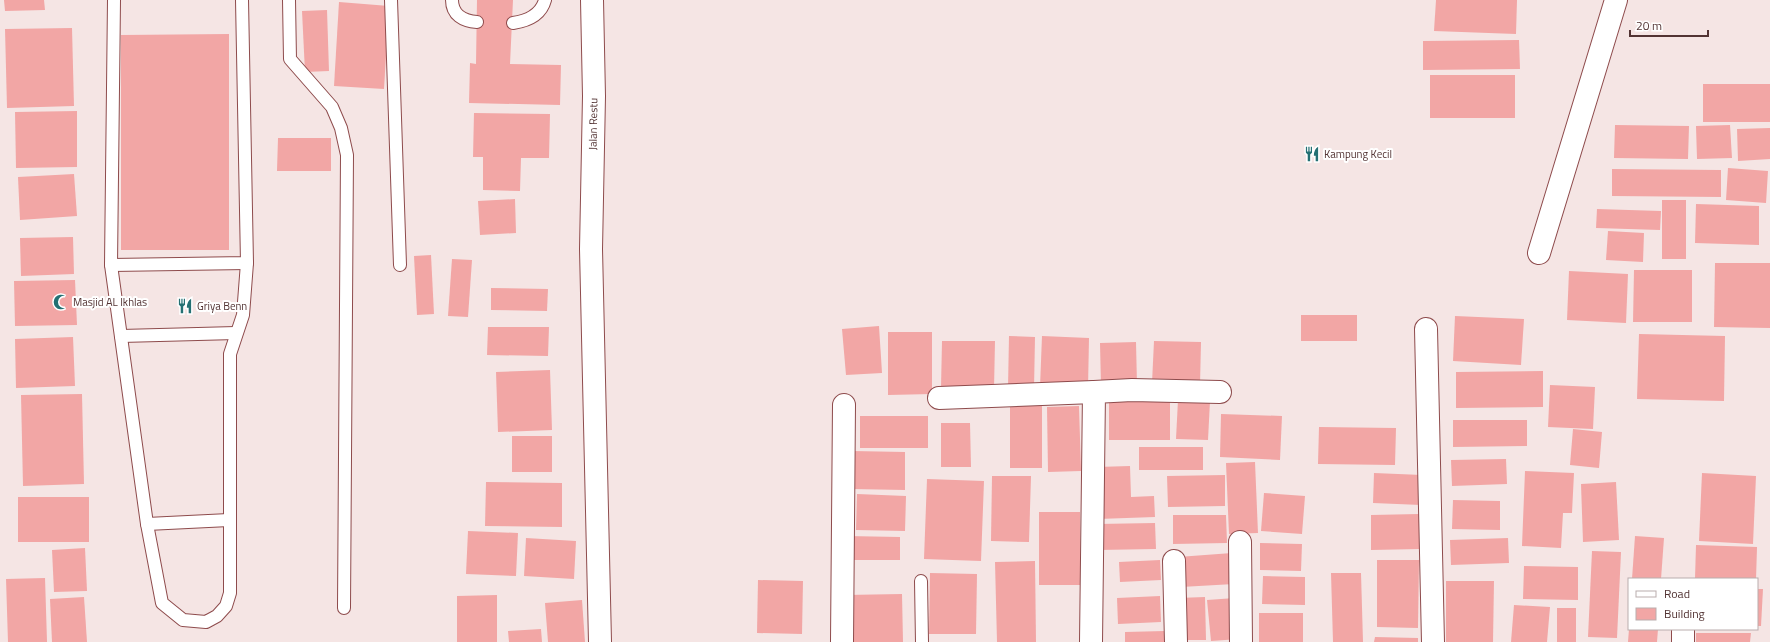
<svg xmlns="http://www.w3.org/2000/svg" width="1770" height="642" font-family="'Titillium Web',sans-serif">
  <rect width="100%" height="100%" fill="#f5e5e4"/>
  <g fill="#f2a6a5">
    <polygon points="4,0 44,0 45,10 5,11"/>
    <polygon points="477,0 513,0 510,64 561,65 560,105 469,103 470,63 476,64"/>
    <polygon points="1436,0 1517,0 1516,34 1434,31"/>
    <polygon points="339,2 389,6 384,89 334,86"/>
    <polygon points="327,10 329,71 305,72 302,11"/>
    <polygon points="72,28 74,106 7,108 5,29"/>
    <polygon points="229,34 229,250 121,250 121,35"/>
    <polygon points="1519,40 1520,69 1423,70 1423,41"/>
    <rect x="1430" y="75" width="85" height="43"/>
    <rect x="1703" y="84" width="67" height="38"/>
    <polygon points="77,111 77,167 16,168 15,112"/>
    <polygon points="474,113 550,114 549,158 521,158 520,191 483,190 483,157 473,157"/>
    <polygon points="1615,125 1689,126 1688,159 1614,158"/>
    <polygon points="1730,125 1732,158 1697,159 1696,126"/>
    <polygon points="1770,128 1770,159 1738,161 1737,129"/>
    <polygon points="278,138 331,138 331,171 277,171"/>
    <polygon points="1728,168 1768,171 1766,203 1726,200"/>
    <polygon points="1612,169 1721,170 1721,197 1612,196"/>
    <polygon points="74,174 77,216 20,220 18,177"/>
    <polygon points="515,199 516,233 480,235 478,201"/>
    <rect x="1662" y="200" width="24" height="59"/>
    <polygon points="1696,204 1759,206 1759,245 1695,243"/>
    <polygon points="1597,209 1661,211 1660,230 1596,228"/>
    <polygon points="1608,231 1644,233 1643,262 1606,260"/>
    <polygon points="73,237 74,274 21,276 20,238"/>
    <polygon points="431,255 434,314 417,315 414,256"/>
    <polygon points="452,259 472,260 468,317 448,316"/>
    <polygon points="1715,263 1770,263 1770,328 1714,327"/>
    <polygon points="1634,270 1692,270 1692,322 1633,322"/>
    <polygon points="1569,271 1628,274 1626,323 1567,320"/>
    <polygon points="75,280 77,325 15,326 14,281"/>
    <polygon points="491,288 548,289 547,311 491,310"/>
    <rect x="1301" y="315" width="56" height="26"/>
    <polygon points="1455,316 1524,319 1521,365 1453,361"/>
    <polygon points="879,326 882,373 846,375 842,329"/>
    <polygon points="488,327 549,327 548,356 487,355"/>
    <polygon points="888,332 932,332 932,394 888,395"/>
    <polygon points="1639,334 1725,336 1724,401 1637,399"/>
    <polygon points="1009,336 1035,337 1034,389 1008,388"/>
    <polygon points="1042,336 1089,338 1088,388 1040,387"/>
    <polygon points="73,337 75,386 16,388 15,339"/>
    <polygon points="942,341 995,341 994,389 941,388"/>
    <polygon points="1154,341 1201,342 1200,385 1152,383"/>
    <polygon points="1136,342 1137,385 1101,386 1100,343"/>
    <polygon points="550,370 552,430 498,432 496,372"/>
    <polygon points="1543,371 1543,407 1456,408 1456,372"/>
    <polygon points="1550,385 1595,387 1593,429 1548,427"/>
    <polygon points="82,394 84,484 23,486 21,395"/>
    <polygon points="1178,400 1210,401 1208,440 1176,439"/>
    <rect x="1109" y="401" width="61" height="39"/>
    <rect x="1010" y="406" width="32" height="62"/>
    <polygon points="1079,406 1081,471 1048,472 1047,407"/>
    <polygon points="1221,414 1282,416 1280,460 1220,457"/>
    <rect x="860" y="416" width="68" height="32"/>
    <polygon points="1453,420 1527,420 1527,446 1453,447"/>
    <polygon points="941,423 970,423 971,467 941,467"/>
    <polygon points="1319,427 1396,428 1395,465 1318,464"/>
    <polygon points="1573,429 1602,432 1599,468 1570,465"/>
    <rect x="512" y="436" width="40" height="36"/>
    <rect x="1139" y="447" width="64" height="23"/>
    <polygon points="852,451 905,452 905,490 851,489"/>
    <polygon points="1506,459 1507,484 1452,486 1451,460"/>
    <polygon points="1255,462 1258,533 1229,534 1226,463"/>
    <polygon points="1130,466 1131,497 1154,496 1155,517 1098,519 1097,467"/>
    <polygon points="1525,471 1574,473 1572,513 1563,513 1561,548 1522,546"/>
    <polygon points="1374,473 1422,475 1421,505 1373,503"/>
    <polygon points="1702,473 1756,476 1753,544 1699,541"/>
    <polygon points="1225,475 1225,506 1168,507 1167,476"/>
    <polygon points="992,476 1031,476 1029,542 991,541"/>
    <polygon points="927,479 984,481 981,561 924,559"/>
    <polygon points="486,482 562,483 562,527 485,526"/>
    <polygon points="1616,482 1619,540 1583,542 1581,484"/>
    <polygon points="1264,493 1305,496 1302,534 1261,531"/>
    <polygon points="857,494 906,496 905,531 856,530"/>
    <rect x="18" y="497" width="71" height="45"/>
    <polygon points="1453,500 1500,501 1500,530 1452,529"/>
    <rect x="1039" y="512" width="41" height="73"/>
    <polygon points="1419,514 1420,549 1371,550 1371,515"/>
    <polygon points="1173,515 1226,515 1227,543 1173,544"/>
    <polygon points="1155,523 1156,549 1098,550 1097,524"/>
    <polygon points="468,531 518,533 516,576 466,574"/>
    <polygon points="846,536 900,537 900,560 846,560"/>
    <polygon points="1635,536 1664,538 1661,579 1632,579"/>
    <polygon points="526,538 576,541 574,579 524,576"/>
    <polygon points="1508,538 1509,563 1451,565 1450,540"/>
    <polygon points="1260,543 1302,544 1301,571 1260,570"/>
    <polygon points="1696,545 1757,547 1756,579 1695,579"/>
    <polygon points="85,548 87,591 54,592 52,550"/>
    <polygon points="1592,551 1621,552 1617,638 1588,637"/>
    <polygon points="1232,553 1234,584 1181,587 1178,557"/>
    <polygon points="1160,560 1161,580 1120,582 1119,562"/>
    <polygon points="1377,560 1419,560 1418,628 1377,627"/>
    <polygon points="1035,561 1036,642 997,642 995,562"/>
    <polygon points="1524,566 1578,567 1578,600 1523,599"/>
    <polygon points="930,573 977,574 976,634 929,634"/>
    <polygon points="1331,573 1361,573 1363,642 1333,642"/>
    <polygon points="1263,576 1305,577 1305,605 1262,604"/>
    <polygon points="45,578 47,642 8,642 6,579"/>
    <polygon points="758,580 803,581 802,634 757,633"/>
    <polygon points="1446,581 1494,581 1493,642 1446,642"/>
    <polygon points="1757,589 1763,589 1761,626 1757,626"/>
    <polygon points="902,594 903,642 845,642 845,595"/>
    <polygon points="497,595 497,642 457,642 457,596"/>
    <polygon points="1160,596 1161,622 1118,624 1117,598"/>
    <polygon points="84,597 87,642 52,642 50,599"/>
    <polygon points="1205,597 1206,640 1179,640 1178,598"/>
    <polygon points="1235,598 1239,639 1211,641 1207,600"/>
    <polygon points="582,600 585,642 548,642 545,603"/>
    <polygon points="1514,605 1550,607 1547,642 1511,642"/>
    <rect x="1557" y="608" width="19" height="34"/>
    <rect x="1259" y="613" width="44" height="29"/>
    <polygon points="541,629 542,642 509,642 508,631"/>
    <polygon points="1629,629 1658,629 1657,642 1628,642"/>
    <polygon points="1165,631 1165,642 1125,642 1125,632"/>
    <polygon points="1696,633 1751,633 1750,642 1696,642"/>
    <polygon points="1375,637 1418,638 1418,642 1374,642"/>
  </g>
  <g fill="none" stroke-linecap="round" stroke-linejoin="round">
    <defs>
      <g id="service">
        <polyline points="114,0 111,265 147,524 162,603 183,620 206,622 217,616 226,606 230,593 230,354 243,315 247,263"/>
        <polyline points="289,0 290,59 332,107 341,128 347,155 344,608"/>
        <polyline points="391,0 400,265"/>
        <path d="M452,0C452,15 463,21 477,22"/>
        <path d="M513,23C527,21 541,15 545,0"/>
        <polyline points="111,265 247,263 242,0"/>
        <polyline points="121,336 236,333"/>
        <polyline points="147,524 229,520"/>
        <polyline points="921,581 922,642"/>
      </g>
      <g id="minor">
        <polyline points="592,0 594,96 591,249 600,642"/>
        <polyline points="1539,253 1616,0"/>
        <polyline points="1426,329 1433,642"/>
        <polyline points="939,398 1094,392"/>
        <polyline points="1240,542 1241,642"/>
        <polyline points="1174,561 1176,642"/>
        <polyline points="842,642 844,405"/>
        <polyline points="1091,642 1094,392 1132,390 1220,392"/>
        <polyline points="1683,642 1683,629"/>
      </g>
    </defs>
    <use href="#service" stroke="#8e4b4c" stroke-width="14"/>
    <use href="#minor" stroke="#8e4b4c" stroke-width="24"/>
    <use href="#service" stroke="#fff" stroke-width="12"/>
    <use href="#minor" stroke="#fff" stroke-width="22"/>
  </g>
  <defs>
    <symbol id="restaurant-bare" viewBox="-9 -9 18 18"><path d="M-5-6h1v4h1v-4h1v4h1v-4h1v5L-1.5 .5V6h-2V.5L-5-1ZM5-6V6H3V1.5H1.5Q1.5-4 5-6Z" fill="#247073" stroke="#fff" stroke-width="2.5" paint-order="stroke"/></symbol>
    <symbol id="mosque-bare" viewBox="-9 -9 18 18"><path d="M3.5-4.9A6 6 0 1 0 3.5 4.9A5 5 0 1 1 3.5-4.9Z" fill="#247073" stroke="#fff" stroke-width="2.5" paint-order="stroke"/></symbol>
  </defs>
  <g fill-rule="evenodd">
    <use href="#restaurant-bare" x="1301" y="143" width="22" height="22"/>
    <use href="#mosque-bare" x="50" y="291" width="22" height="22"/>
    <use href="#restaurant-bare" x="174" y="295" width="22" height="22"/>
  </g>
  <g text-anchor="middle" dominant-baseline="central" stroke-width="4" stroke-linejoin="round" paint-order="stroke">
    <g font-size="11" fill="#523333" stroke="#fff">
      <text transform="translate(593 124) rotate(-89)">Jalan Restu</text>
    </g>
    <g font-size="11" fill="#523333" stroke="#fff" text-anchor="start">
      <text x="1324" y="154">Kampung Kecil</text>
      <text x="73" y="302">Masjid AL Ikhlas</text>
      <text x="197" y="306">Griya Benn</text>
    </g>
  </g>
  <rect x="1628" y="578" width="130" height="52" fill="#ffffff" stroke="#baadad"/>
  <rect x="1636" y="591" width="20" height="6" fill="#ffffff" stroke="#baadad"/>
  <text x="1664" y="598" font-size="12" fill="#523333">Road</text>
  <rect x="1636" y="608" width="20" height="12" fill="#f2a6a5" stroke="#baadad"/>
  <text x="1664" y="618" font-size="12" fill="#523333">Building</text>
  <path d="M1630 30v6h78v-6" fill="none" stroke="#523333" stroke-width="2"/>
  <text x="1636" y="30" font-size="12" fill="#523333" stroke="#ffffff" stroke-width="3" paint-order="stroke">20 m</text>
</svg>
